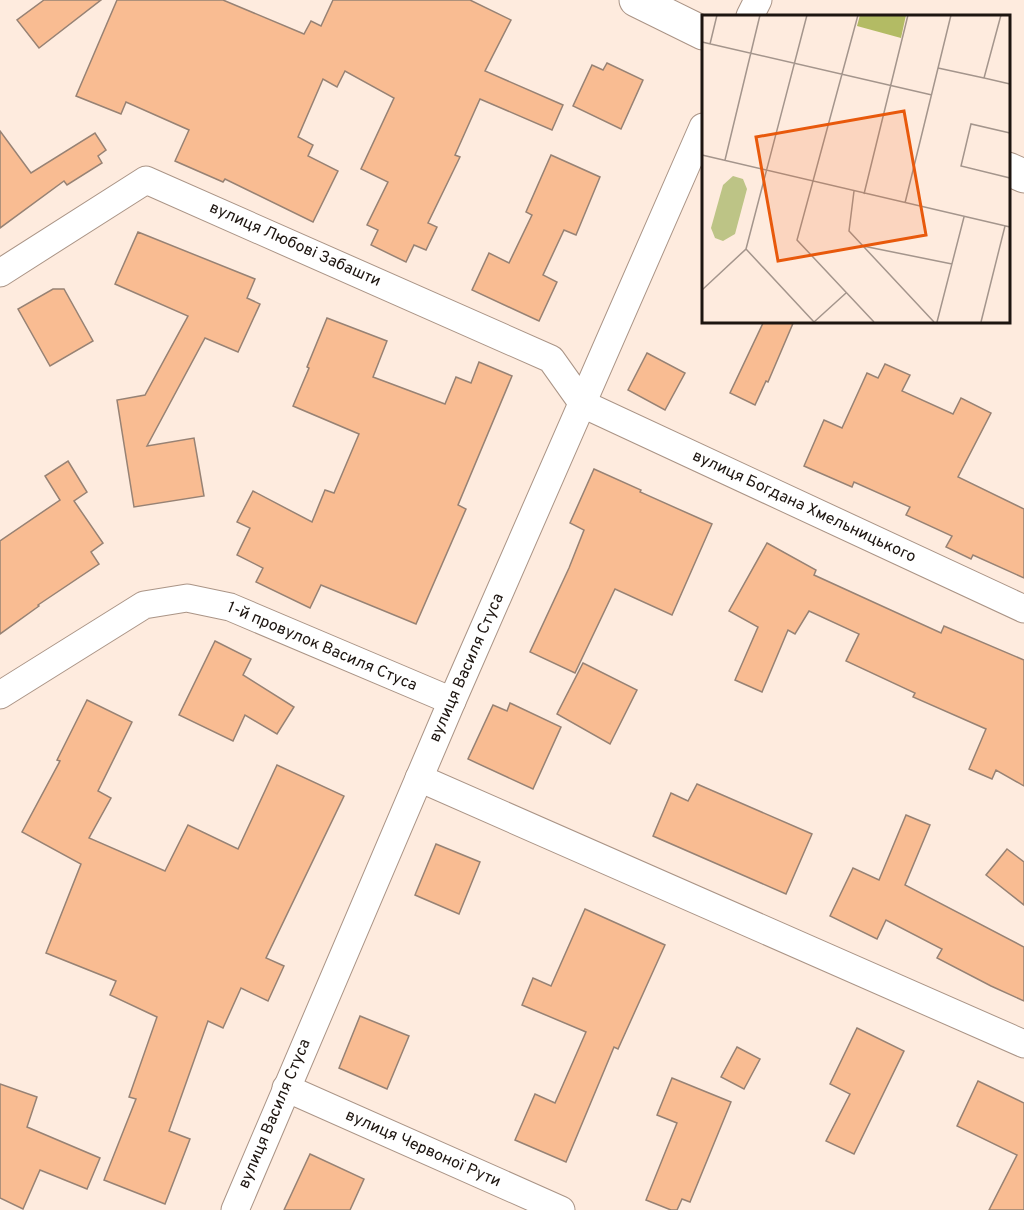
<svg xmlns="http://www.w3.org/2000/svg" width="1024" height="1210" font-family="Overpass,sans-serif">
  <rect width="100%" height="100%" fill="#feebde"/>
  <g fill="#f9bc92" stroke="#978274" stroke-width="1.5">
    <polygon points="44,0 101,0 39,48 17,20"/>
    <polygon points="117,0 223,0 304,34 311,21 321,26 333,0 470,0 511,20 485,71 563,105 552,130 480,99 455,155 460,157 428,223 437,227 426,250 414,245 406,262 371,245 378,230 367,225 388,182 361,169 394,98 345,71 337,87 323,79 298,137 313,145 308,156 338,171 313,222 225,179 223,182 175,161 189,130 126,102 121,114 76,96"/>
    <polygon points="607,63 643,80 621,129 573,106 592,65 603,70"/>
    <polygon points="0,131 31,173 95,133 106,150 98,156 102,163 67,185 64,181 0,228"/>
    <polygon points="551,155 600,177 576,235 564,230 543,275 557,282 539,321 472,290 489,253 509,263 532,215 526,212"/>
    <polygon points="138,232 255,279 247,298 260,304 238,352 205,338 147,446 194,438 204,496 134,507 117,400 145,395 188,316 115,284"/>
    <polygon points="53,289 64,289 93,341 50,366 18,309"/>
    <polygon points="327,318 387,341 373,377 445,404 456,377 471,383 479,362 512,376 458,505 466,509 416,624 321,585 310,608 256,582 263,568 237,555 250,528 237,522 253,491 312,522 325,490 334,493 359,434 293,406 309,368 307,367"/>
    <polygon points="764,321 794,321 768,382 766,381 755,405 730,393"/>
    <polygon points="647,353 685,373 665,410 628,390"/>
    <polygon points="885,364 910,375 902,391 953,414 961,398 991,413 958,477 1024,509 1024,578 973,555 971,559 946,547 952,536 906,515 910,507 854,482 852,487 804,466 824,420 842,428 867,373 878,378"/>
    <polygon points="68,461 87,492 74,501 103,543 91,552 99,564 38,605 39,606 0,634 0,541 60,500 45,476"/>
    <polygon points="594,469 641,490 640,492 712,524 672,615 615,589 575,673 530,652 569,568 584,530 570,523"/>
    <polygon points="767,543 816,570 814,575 941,633 944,626 1024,660 1024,786 996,770 992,779 969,769 986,729 913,697 915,693 846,661 859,634 809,611 795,634 788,630 762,692 735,680 758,627 729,611"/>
    <polygon points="215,641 251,659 243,675 294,707 277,734 245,715 233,741 179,715"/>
    <polygon points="583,663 637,690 610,744 557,714"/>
    <polygon points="87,700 132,722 98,791 111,798 89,838 165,871 188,825 238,849 277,765 344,796 266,958 284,966 268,1001 241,988 223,1028 208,1021 169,1131 190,1139 165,1204 104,1180 136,1099 129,1097 157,1017 110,995 116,981 46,953 81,864 22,832 60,761 57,760"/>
    <polygon points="510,703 561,727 533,789 468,759 493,705 507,711"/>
    <polygon points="697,784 812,834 786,894 653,836 671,793 688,801"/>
    <polygon points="906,815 930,825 905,885 1024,947 1024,1001 991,986 937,958 942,949 886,920 877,939 830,916 853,868 879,880"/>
    <polygon points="436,844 480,862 459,914 415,895"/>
    <polygon points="1007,849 1024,862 1024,905 986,875"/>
    <polygon points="585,909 665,945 618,1049 614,1047 566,1162 515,1140 535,1094 555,1103 586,1032 522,1005 533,978 551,986"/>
    <polygon points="360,1016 409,1036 387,1089 339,1068"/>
    <polygon points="857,1028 904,1051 854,1154 826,1141 850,1094 830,1084"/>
    <polygon points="737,1047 760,1059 744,1089 721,1077"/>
    <polygon points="672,1078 731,1102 690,1202 682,1199 677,1210 671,1210 646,1200 677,1123 657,1115"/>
    <polygon points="978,1081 1024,1103 1024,1210 989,1210 1017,1155 957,1126"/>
    <polygon points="0,1084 37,1097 27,1127 100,1158 87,1189 40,1170 23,1209 0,1198"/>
    <polygon points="310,1154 364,1179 350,1210 284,1210"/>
  </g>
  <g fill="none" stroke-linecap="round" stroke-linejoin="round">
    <defs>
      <g id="street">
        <polyline points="750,16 758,0"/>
        <polyline points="0,273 146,180 551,359 583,404 1024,609"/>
        <polyline points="0,695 144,605 187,598 230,607 452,701"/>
        <polyline points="419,778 1024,1044"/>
        <polyline points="286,1088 561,1210"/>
        <polyline points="235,1210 452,701 703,127"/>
      </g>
      <g id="secondary">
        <polyline points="636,0 703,33"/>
        <polyline points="1008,169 1024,176"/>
      </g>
    </defs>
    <use href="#street" stroke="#aa9486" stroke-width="29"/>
    <use href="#secondary" stroke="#aa9486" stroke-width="35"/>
    <use href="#street" stroke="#fff" stroke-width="27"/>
    <use href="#secondary" stroke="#fff" stroke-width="33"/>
  </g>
  <g text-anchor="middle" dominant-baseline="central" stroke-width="5" stroke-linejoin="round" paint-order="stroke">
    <g font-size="16" fill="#1d1510" stroke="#fff">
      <text transform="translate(295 245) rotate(24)">вулиця Любові Забашти</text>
      <text transform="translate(804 507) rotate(25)">вулиця Богдана Хмельницького</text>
      <text transform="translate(322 647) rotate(23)">1-й провулок Василя Стуса</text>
      <text transform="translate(467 668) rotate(-66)">вулиця Василя Стуса</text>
      <text transform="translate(275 1114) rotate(-67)">вулиця Василя Стуса</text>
      <text transform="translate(423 1149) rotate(24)">вулиця Червоної Рути</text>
    </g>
  </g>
  <g transform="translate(702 15)">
    <rect width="308" height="308" fill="#feebde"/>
    <path d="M31,161L41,164L45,174L33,219L21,226L13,223L9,213L21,170Z" fill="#bdc486"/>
    <path d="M158,0H204L199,23L155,11Z" fill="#b3bb64"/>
    <path fill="none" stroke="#a4958c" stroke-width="1.5" d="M156,0L95,225L172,307M299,0L282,63L308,69M0,27L230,80M8,29L15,0M236,53L282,63M308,118L269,109L259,151L308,163M0,140L308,212M23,145L58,0M152,176L147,216L232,307M162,179L206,0M203,188L249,0M161,231L250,249M44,234L112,307M0,275L44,234L105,0M112,307L144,278M235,307L262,202M279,307L303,211"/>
    <path fill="#e8590c" fill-opacity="0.15" stroke="#e8590c" stroke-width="3" d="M202,96L224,220L76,246L54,122Z"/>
    <rect width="308" height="308" fill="none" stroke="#1d1510" stroke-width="3"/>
  </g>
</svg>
